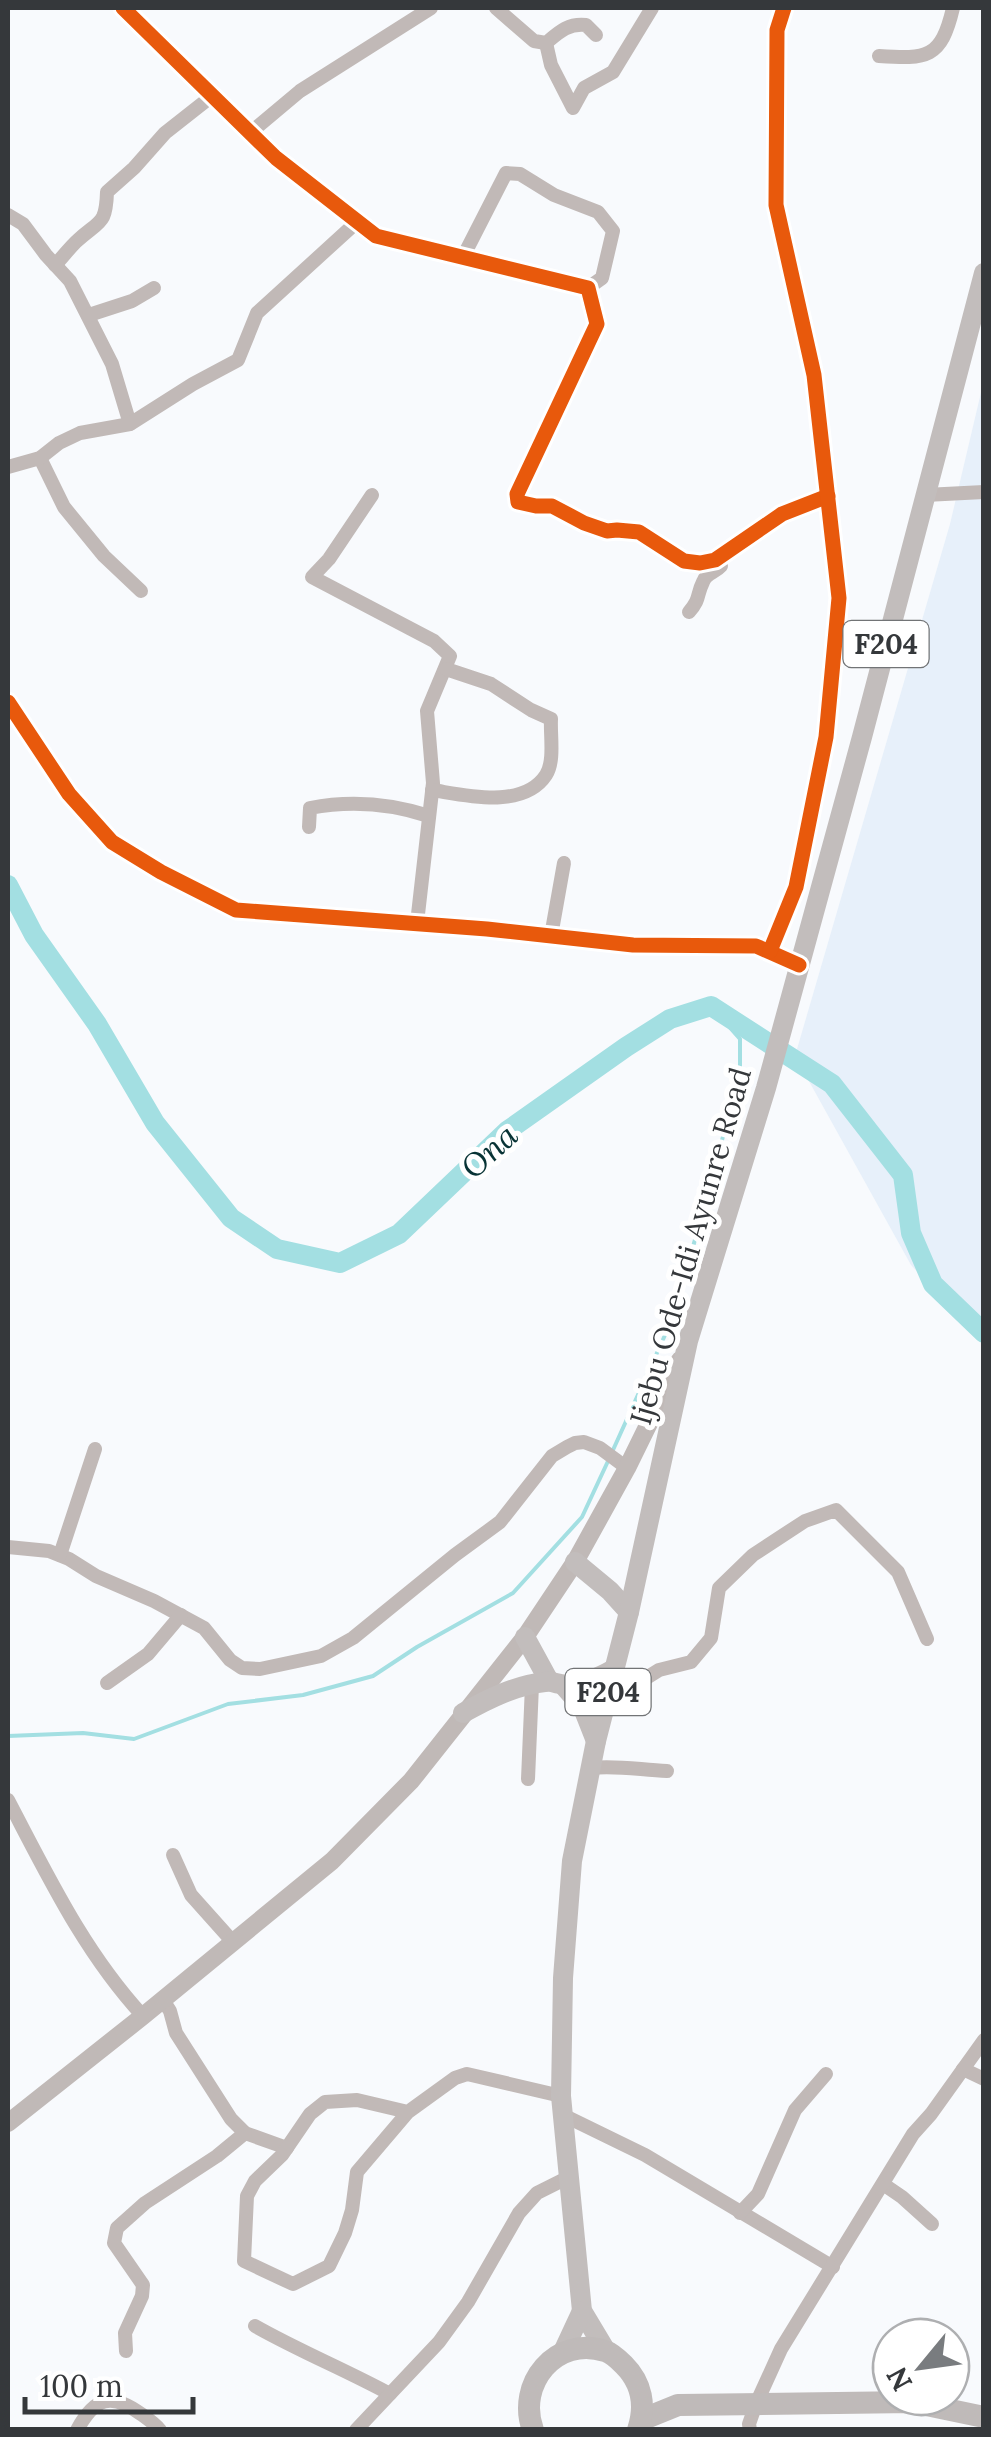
<svg xmlns="http://www.w3.org/2000/svg" width="991" height="2437" font-family="Lora,serif">
  <rect width="100%" height="100%" fill="#f8fafd"/>
  <polygon fill="#e7f0fa" points="983,384 983,1341 911,1265 795,1056 950,524"/>
  <g fill="none" stroke-linecap="round" stroke-linejoin="round">
    <g stroke="#a3dfe2" stroke-width="4">
      <polyline points="613,1450 675,1313 740,1074 740,1039 711,1006"/>
      <polyline points="8,1736 83,1733 134,1739 228,1704 303,1695 373,1676 417,1647 513,1593 582,1517 609,1459"/>
    </g>
    <polyline stroke="#a3dfe2" stroke-width="20" points="8,885 34,935 97,1024 155,1123 231,1218 277,1249 340,1263 399,1234 507,1131 626,1047 670,1019 711,1006 832,1084 903,1175 911,1233 933,1284 984,1333"/>
    <g stroke="#c1b9b7" stroke-width="14">
      <polyline points="123,8 276,158 376,236 588,288 597,324 517,494 518,502 536,506 552,506 584,523 607,531 617,530 639,532 684,561 700,563 715,560 782,514 828,496"/>
      <path d="M496,8L534,41L546,43C559,32 568,23 586,25L596,35"/>
      <polyline points="546,43 551,65 573,108 584,88 613,72 652,8"/>
      <path d="M879,56C927,59 941,59 953,8"/>
      <polyline points="250,133 300,91 431,8"/>
      <polyline points="8,215 23,224 46,255 70,281 112,364 130,424"/>
      <polyline points="463,257 506,173 520,174 554,195 598,212 613,231 602,278 588,288"/>
      <path d="M55,265C63,257 70,247 78,240C100,220 106,225 107,192L134,168L165,133L212,96"/>
      <polyline points="89,315 132,301 154,288"/>
      <polyline points="40,458 64,507 104,556 141,591"/>
      <polyline points="8,467 40,458 59,443 80,433 130,424 193,384 238,360 257,313 358,221"/>
      <polyline points="372,495 329,559 312,577 434,641 450,656 427,711 433,783 417,923"/>
      <polyline points="925,495 984,492"/>
      <path d="M689,612C701,598 696,596 703,582C706,573 715,573 721,566L715,560"/>
      <path d="M432,790C465,795 523,810 546,775C555,761 550,735 551,719L531,710L491,684L446,669"/>
      <path d="M309,827L310,808C351,800 389,803 429,816"/>
      <polyline points="551,936 564,863"/>
      <polyline points="770,951 796,887 826,737 839,598 814,375 776,205 777,30 784,8"/>
      <polyline points="8,1547 49,1551 69,1559 96,1576 154,1601 204,1628 230,1660 242,1668 260,1669 321,1656 353,1638 455,1555 500,1522 552,1456 567,1447 575,1443 584,1442 600,1448 627,1468"/>
      <polyline points="60,1555 95,1449"/>
      <polyline points="107,1683 148,1654 181,1615"/>
      <polyline points="608,1695 629,1693 643,1680 659,1670 691,1662 711,1638 719,1588 753,1555 805,1521 836,1510 898,1572 927,1639"/>
      <path d="M591,1768C616,1765 641,1770 667,1771"/>
      <polyline points="528,1779 532,1685"/>
      <path d="M8,1800C48,1876 84,1952 143,2016"/>
      <polyline points="173,1855 191,1895 233,1942"/>
      <polyline points="163,2000 170,2011 176,2033 231,2119 245,2133 287,2148"/>
      <polyline points="963,2069 984,2079"/>
      <polyline points="408,2112 357,2100 325,2102 310,2114 282,2155 255,2181 247,2196 244,2261 293,2284 329,2266 345,2233 352,2210 357,2172 408,2112 455,2078 467,2074 561,2096"/>
      <polyline points="563,2115 645,2155 833,2267"/>
      <polyline points="883,2184 902,2197 932,2224"/>
      <polyline points="740,2213 758,2194 795,2110 826,2074"/>
      <path d="M255,2326C299,2351 346,2370 390,2394"/>
      <polyline points="126,2351 125,2333 142,2296 143,2285 114,2243 117,2228 145,2203 217,2156 245,2133"/>
      <path d="M77,2430C95,2397 111,2392 141,2414C148,2419 154,2423 160,2430"/>
      <polyline points="356,2430 439,2342 468,2302 519,2213 537,2193 569,2177"/>
      <polyline points="750,2430 749,2424 756,2404 781,2349 913,2134 931,2114 984,2040"/>
    </g>
    <polyline stroke="#c1b9b7" stroke-width="18" points="8,702 69,794 112,842 161,872 236,910 487,929 633,945 756,946 799,965"/>
    <polyline stroke="#c0b9b7" stroke-width="18" points="8,2123 143,2016 332,1861 411,1781 525,1637 575,1562 627,1468 680,1360"/>
    <g stroke="#c2bdbc" stroke-width="20">
      <polyline points="575,1562 610,1591 629,1612"/>
      <polyline points="525,1637 549,1681"/>
      <polyline points="563,1685 583,1708 596,1741"/>
      <path d="M463,1713C488,1699 516,1685 545,1682C555,1681 551,1683 561,1684C579,1687 598,1678 614,1669"/>
      <polyline points="606,2351 582,2311 561,2096 563,1978 572,1861 596,1741 629,1612 688,1341 766,1088 862,737 984,273"/>
      <polyline points="562,2354 582,2311"/>
    </g>
    <g stroke="#bfbab9" stroke-width="22">
      <polyline points="641,2420 678,2405 912,2402 984,2417"/>
      <path d="M533,2430C516,2384 556,2335 605,2351C612,2353 619,2360 624,2365C642,2383 646,2406 638,2430"/>
    </g>
    <defs>
      <g id="cycleway">
        <polyline points="123,8 276,158 376,236 588,288 597,324 517,494 518,502 536,506 552,506 584,523 607,531 617,530 639,532 684,561 700,563 715,560 782,514 828,496"/>
        <polyline points="8,702 69,794 112,842 161,872 236,910 487,929 633,945 756,946 799,965"/>
        <polyline points="770,951 796,887 826,737 839,598 814,375 776,205 777,30 784,8"/>
      </g>
    </defs>
    <use href="#cycleway" stroke="#fff" stroke-width="21"/>
    <use href="#cycleway" stroke="#e8590c" stroke-width="15"/>
  </g>
  <g text-anchor="middle" dominant-baseline="central" stroke-width="10" stroke-linejoin="round" paint-order="stroke">
    <g fill="#fff" stroke="#727476" stroke-width="2.5">
      <rect x="843.5" y="621" width="85" height="46" rx="8"/>
      <rect x="565.5" y="1669" width="85" height="46" rx="8"/>
    </g>
    <g font-size="28" font-weight="bold" fill="#35383b">
      <text x="886" y="644">F204</text>
      <text x="608" y="1692">F204</text>
    </g>
    <g font-size="30" fill="#35383b" stroke="#fff">
      <text transform="translate(690 1246) rotate(-74)">Ijebu Ode-Idi Ayunre Road</text>
    </g>
    <g font-size="32" font-style="italic" fill="#083335" stroke="#fff">
      <text transform="translate(489 1151) rotate(-42)">Ona</text>
    </g>
  </g>
  <rect width="991" height="2437" fill="none" stroke="#35383b" stroke-width="20"/>
  <g transform="translate(921 2367) rotate(241)"><circle r="48" fill="#ffffff" stroke="#aeafb1" stroke-width="2.5"/>
  <path d="M0-8L18 38L0 25L-18 38Z" fill="#797c7f"/>
  <text y="-15" font-size="28" font-weight="bold" text-anchor="middle" fill="#35383b">N</text>
  </g>
  <path d="M25 2397v15h168v-15" fill="none" stroke="#35383b" stroke-width="5"/>
  <text x="40" y="2397" font-size="30" fill="#35383b" stroke="#ffffff" stroke-width="8" paint-order="stroke">100 m</text>
</svg>
